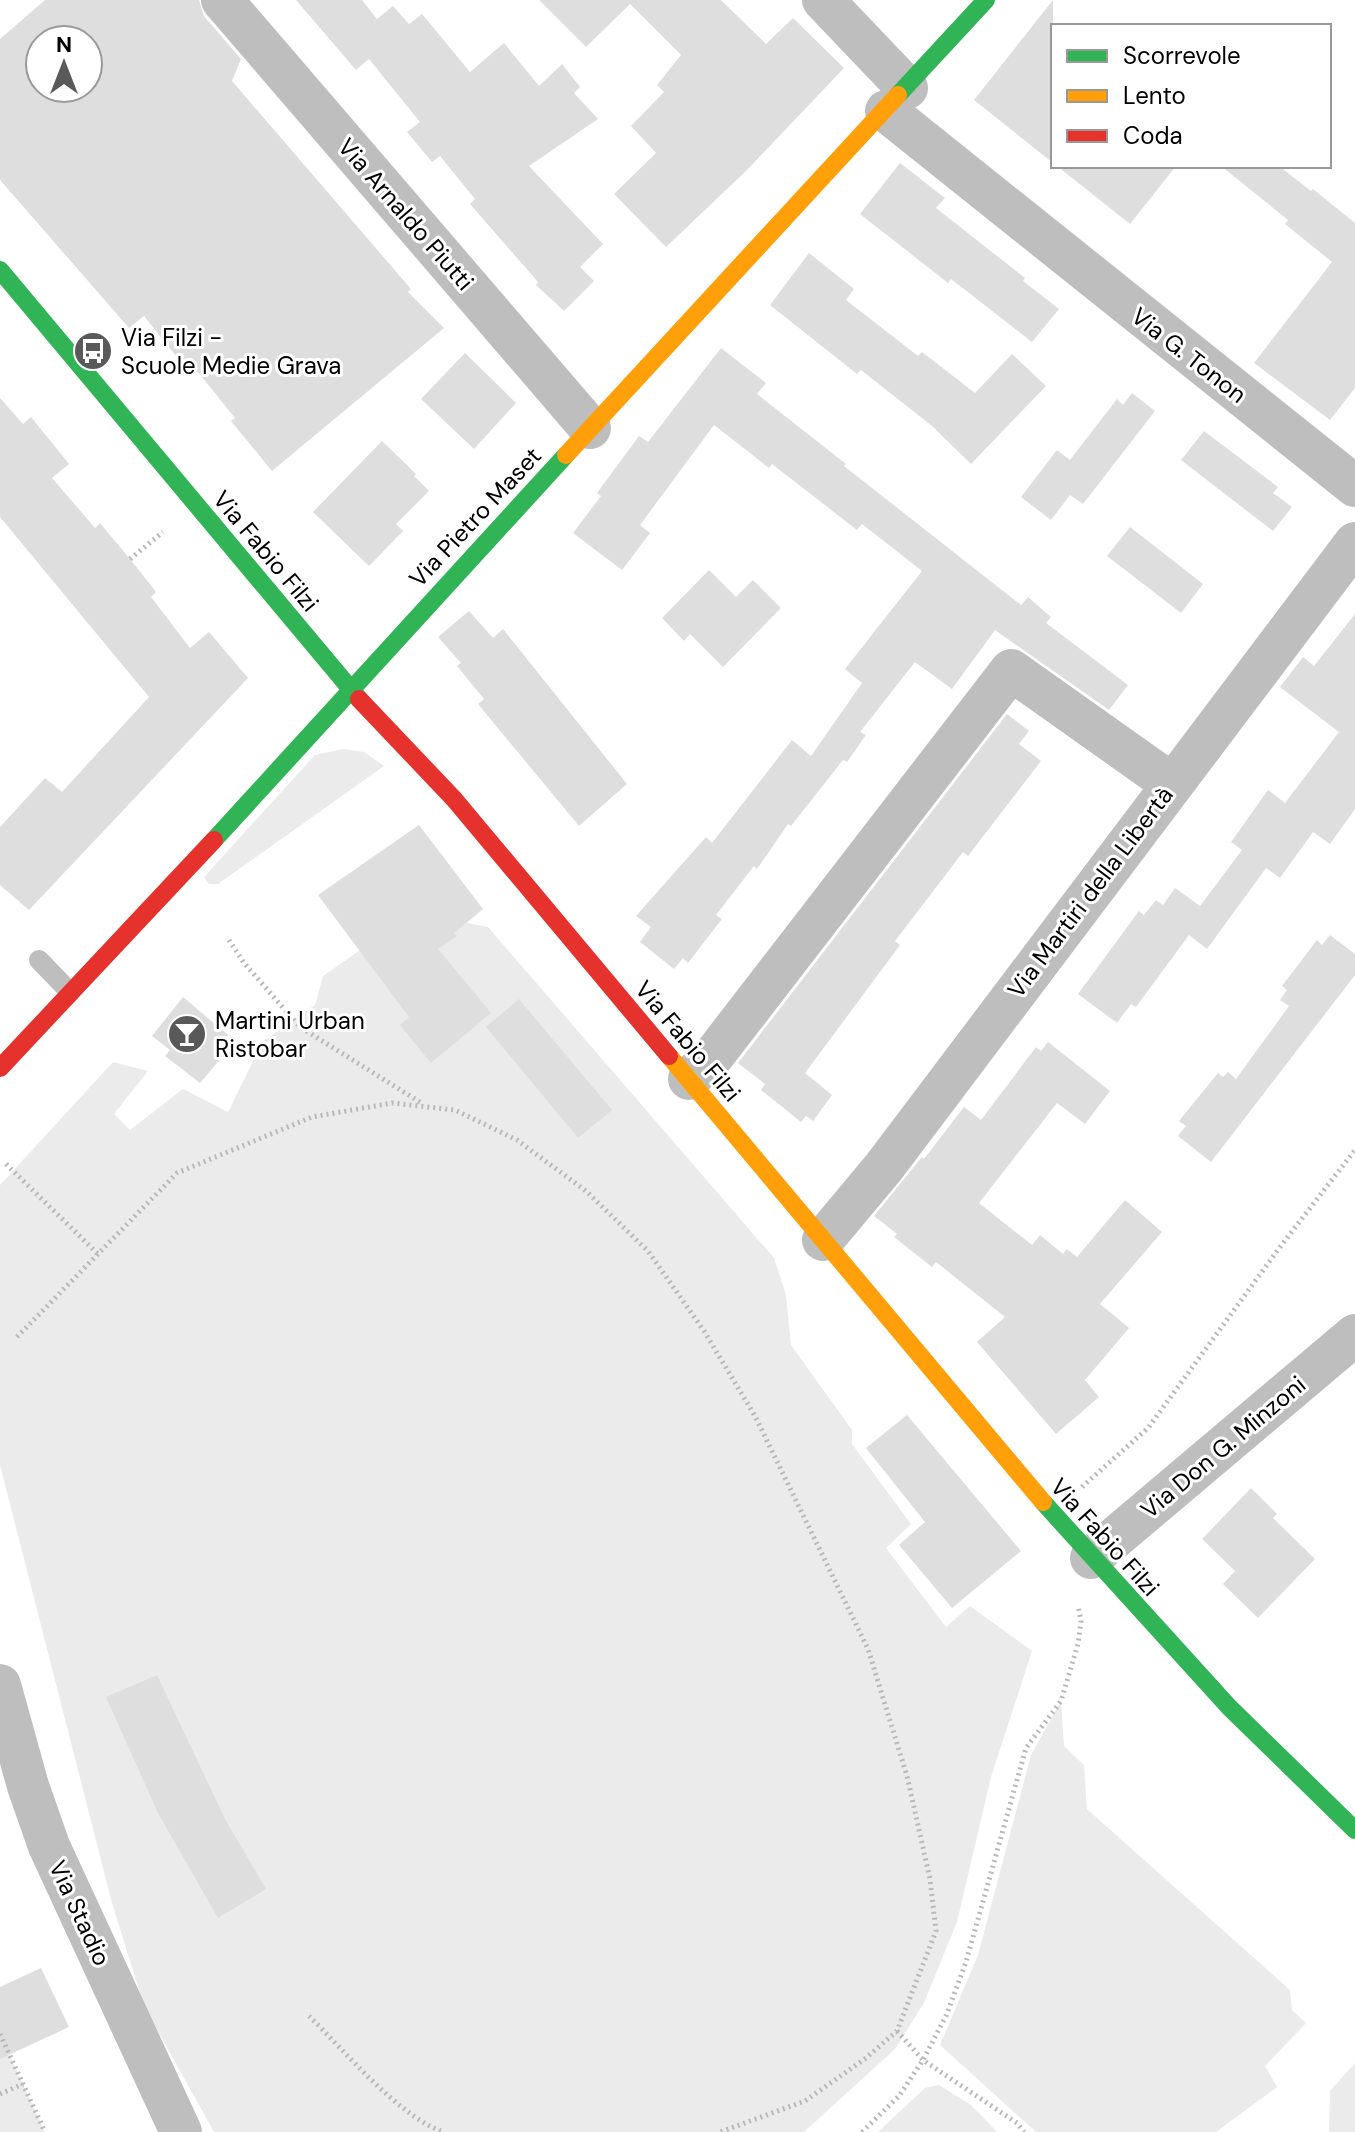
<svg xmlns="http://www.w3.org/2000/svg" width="1355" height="2132" font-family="'DM Sans',sans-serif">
  <rect width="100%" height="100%" fill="#fff"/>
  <g fill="#ebebeb">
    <polygon points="343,749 364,752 384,766 218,884 209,884 204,877 315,755"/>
    <polygon points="415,912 488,927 774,1258 786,1295 791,1345 852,1430 852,1444 911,1524 886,1548 946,1627 970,1606 1032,1651 991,1777 957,1922 924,2003 895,2049 804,2132 214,2132 144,2006 112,1903 0,1465 0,1185 113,1062 148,1071 114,1114 130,1130 183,1089 228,1112 263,1041 315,1005 323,976"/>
    <polygon points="1061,1701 1064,1746 1084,1765 1087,1809 1290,1990 1292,2010 1306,2023 1265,2066 1277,2087 1216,2132 1036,2132 940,2045 978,1955 1031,1755"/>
    <polygon points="9,2054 45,2132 0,2132 0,2059"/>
    <polygon points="1355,2063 1355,2132 1329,2132 1330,2091"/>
    <polygon points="939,2085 971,2105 997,2132 878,2132 925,2088"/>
  </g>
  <g fill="#dedede" fill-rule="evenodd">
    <path d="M45,0H199L204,16L241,59L232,81L411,289L408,292L444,328L272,471L231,421L235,418L193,366L188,371L144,316L129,328L0,180V39ZM40,40H88V88H40Z"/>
    <polygon points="296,0 362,0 377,19 393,6 409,24 422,14 470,72 504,43 539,86 562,64 580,87 574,93 598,119 529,166 603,244 580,267 594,281 564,311 536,285 538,282 470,204 475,199 440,156 432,162 407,132 420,122 369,59 356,70"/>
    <polygon points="539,0 721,0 766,44 793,18 844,68 747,170 666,247 614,194 656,153 631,126 664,92 657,85 681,55 630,4 586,47"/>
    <polygon points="1053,0 1053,163 974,100"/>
    <polygon points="900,163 945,198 936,208 1025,278 1023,281 1059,309 1032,342 951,279 948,283 860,214"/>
    <polygon points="1057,166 1176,166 1130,224"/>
    <polygon points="1221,166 1279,166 1311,191 1313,189 1355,223 1355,388 1330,420 1254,363 1332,262 1285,224 1288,220"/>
    <polygon points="809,253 854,289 846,300 918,356 922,352 975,393 1012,354 1046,386 971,464 932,426 861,370 857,374 770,305"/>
    <polygon points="721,348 766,383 757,394 846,464 844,466 1021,605 1028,597 1051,617 1046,623 1128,685 1109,710 995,630 952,689 915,662 860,732 866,735 847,762 843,760 791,826 788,824 757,869 754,866 716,915 722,919 688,963 683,958 674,969 640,942 651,927 636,916 706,837 712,843 792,740 811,756 862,683 845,669 922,571 862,524 857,530 772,464 769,468 714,425 640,525 650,533 622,570 573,533 601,496 597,493 639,436 648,442"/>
    <polygon points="465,353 516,403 474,449 421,399"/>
    <polygon points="1132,393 1155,411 1083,504 1070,495 1051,520 1021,497 1057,450 1070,460 1117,399 1123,405"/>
    <polygon points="0,398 23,424 31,417 69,464 52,478 95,528 100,523 130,559 156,592 151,597 190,648 209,632 248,678 29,910 0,885 0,827 45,778 62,792 149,697 0,517"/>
    <polygon points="1204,431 1278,487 1273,493 1292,507 1273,531 1181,460"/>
    <polygon points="382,441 416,474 414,476 429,491 396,524 403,531 369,566 313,512"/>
    <polygon points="1130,527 1203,584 1181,613 1107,556"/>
    <polygon points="709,570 736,597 753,580 781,608 723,667 690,634 684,641 662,618"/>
    <polygon points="469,611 493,638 503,629 627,784 579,826 478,704 484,699 457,666 461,663 438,637"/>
    <polygon points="1355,614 1355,809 1330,844 1313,832 1280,878 1266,868 1207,949 1189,935 1136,1007 1131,1004 1117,1023 1078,994 1139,911 1144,915 1156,900 1163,905 1175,888 1200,906 1242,850 1231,842 1268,790 1285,803 1339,732 1280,687 1303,657 1314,666"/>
    <polygon points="1007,714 1029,731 1019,744 1041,761 968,856 963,852 895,941 900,945 805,1073 832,1095 813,1121 806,1116 801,1122 761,1090 765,1084 738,1063"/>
    <polygon points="419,825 483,909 454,933 457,936 438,949 491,1013 431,1063 400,1025 409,1017 318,895"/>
    <polygon points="1330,935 1355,954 1355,975 1211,1162 1178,1136 1186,1126 1179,1121 1218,1073 1223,1077 1228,1072 1236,1079 1289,1006 1280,1000 1287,990 1282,986 1317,940 1322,945"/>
    <polygon points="183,997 228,1035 214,1051 222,1057 200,1083 165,1056 170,1050 152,1036"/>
    <polygon points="519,999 612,1110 578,1138 486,1027"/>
    <polygon points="1048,1042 1110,1091 1085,1124 1057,1103 979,1203 1032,1245 1040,1235 1063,1254 1067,1249 1077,1257 1125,1200 1162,1232 1100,1304 1129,1328 1085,1380 1099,1397 1056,1434 977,1342 1005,1317 936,1262 932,1267 894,1237 897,1234 874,1216 922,1157 924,1159 964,1107 981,1120 1036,1047 1041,1051"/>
    <polygon points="907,1415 1021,1551 952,1608 899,1545 925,1522 866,1448"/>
    <polygon points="1251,1488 1277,1514 1273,1518 1315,1559 1258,1618 1223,1584 1235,1571 1202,1539"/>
    <polygon points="157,1675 225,1819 266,1889 218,1918 158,1813 106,1697"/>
    <polygon points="41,1968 69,2027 0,2059 0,1987"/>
  </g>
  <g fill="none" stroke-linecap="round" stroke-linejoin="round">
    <g stroke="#b9b9b9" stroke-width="5" stroke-dasharray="2 4" stroke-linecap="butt">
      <polyline points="130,559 163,532"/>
      <polyline points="229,940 244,963 300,1027 423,1104"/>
      <polyline points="6,1164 98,1254"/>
      <polyline points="17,1337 177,1173 312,1117 392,1103 455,1110 517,1140 586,1191 648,1251 704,1331 755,1416 868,1649 907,1776 930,1879 936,1931 897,2031 866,2058 805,2101 720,2132"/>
      <polyline points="1082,1487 1148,1428 1280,1247 1355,1150"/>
      <path d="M309,2016C345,2051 397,2115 443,2132"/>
      <polyline points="897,2031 923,2060 1017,2123 1024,2132"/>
      <polyline points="0,2034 45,2132"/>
      <polyline points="0,2094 23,2084"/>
      <polyline points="862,2132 899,2096 923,2060 946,2016 966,1962 1026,1748 1061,1701 1078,1644 1081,1621 1078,1605"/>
    </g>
    <polyline stroke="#bebebe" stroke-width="20" points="39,960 70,992"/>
    <g stroke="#bebebe" stroke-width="42">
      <polyline points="222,0 590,428"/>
      <polyline points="823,0 907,88"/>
      <polyline points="886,111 1355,486"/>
      <polyline points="689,1079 714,1055 1011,670 1172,784"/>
      <polyline points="823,1240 884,1167 1355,543"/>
      <polyline points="1091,1558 1355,1335"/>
      <polyline points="0,1685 28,1786 49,1846 181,2132"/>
    </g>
    <g stroke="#30b455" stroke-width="18">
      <polyline points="898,95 986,0"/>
      <polyline points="0,270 359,699"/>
      <polyline points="214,840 566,455"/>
      <polyline points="1043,1502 1229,1707 1355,1830"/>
    </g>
    <g stroke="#ff9f0a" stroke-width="18">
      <polyline points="566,455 898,95"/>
      <polyline points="669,1056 1043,1502"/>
    </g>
    <g stroke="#e5322d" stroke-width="18">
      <polyline points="359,699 454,799 669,1056"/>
      <polyline points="0,1068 214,840"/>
    </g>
  </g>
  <defs>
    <symbol id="bus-disc" viewBox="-11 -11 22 22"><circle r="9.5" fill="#595959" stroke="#fff"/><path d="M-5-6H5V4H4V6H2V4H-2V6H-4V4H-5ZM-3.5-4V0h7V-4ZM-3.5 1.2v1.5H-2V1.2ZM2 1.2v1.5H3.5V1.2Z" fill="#fff"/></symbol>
    <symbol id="bar-disc" viewBox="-11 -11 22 22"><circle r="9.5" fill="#595959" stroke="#fff"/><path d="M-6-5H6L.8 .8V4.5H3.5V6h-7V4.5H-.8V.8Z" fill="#fff"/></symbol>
  </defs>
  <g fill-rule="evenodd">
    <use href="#bus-disc" x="71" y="329" width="44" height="44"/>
    <use href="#bar-disc" x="165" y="1012" width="44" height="44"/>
  </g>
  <g text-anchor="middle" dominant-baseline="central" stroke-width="6" stroke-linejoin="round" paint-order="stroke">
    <g font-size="24" fill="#000" stroke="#fff">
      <text transform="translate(406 214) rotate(49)">Via Arnaldo Piutti</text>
      <text transform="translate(1189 355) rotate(38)">Via G. Tonon</text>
      <text transform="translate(475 517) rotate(-47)">Via Pietro Maset</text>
      <text transform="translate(266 551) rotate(50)">Via Fabio Filzi</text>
      <text transform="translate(1090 892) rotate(-53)">Via Martiri della Libertà</text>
      <text transform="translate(688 1041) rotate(50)">Via Fabio Filzi</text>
      <text transform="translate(1223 1447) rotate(-40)">Via Don G. Minzoni</text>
      <text transform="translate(1105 1537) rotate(48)">Via Fabio Filzi</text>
      <text transform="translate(80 1913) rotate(65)">Via Stadio</text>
    </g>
    <g font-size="24" fill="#000" stroke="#fff" text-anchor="start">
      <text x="121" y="337">Via Filzi -<tspan x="121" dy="28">Scuole Medie Grava</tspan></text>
      <text x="215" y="1020">Martini Urban<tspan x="215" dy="28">Ristobar</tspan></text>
    </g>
  </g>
  <rect x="1051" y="24" width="280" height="144" fill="#ffffff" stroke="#999999" stroke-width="2"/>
  <rect x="1067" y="50" width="40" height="12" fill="#30b455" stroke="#999999" stroke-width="2"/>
  <text x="1123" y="64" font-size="24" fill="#000000">Scorrevole</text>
  <rect x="1067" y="90" width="40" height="12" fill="#ff9f0a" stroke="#999999" stroke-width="2"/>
  <text x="1123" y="104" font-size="24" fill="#000000">Lento</text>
  <rect x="1067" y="130" width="40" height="12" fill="#e5322d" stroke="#999999" stroke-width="2"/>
  <text x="1123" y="144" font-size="24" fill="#000000">Coda</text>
  <g transform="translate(64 64)"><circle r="38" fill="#ffffff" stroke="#999999" stroke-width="2"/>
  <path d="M0-6L14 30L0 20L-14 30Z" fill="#595959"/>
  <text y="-12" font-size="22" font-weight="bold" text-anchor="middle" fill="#000000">N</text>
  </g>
</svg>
